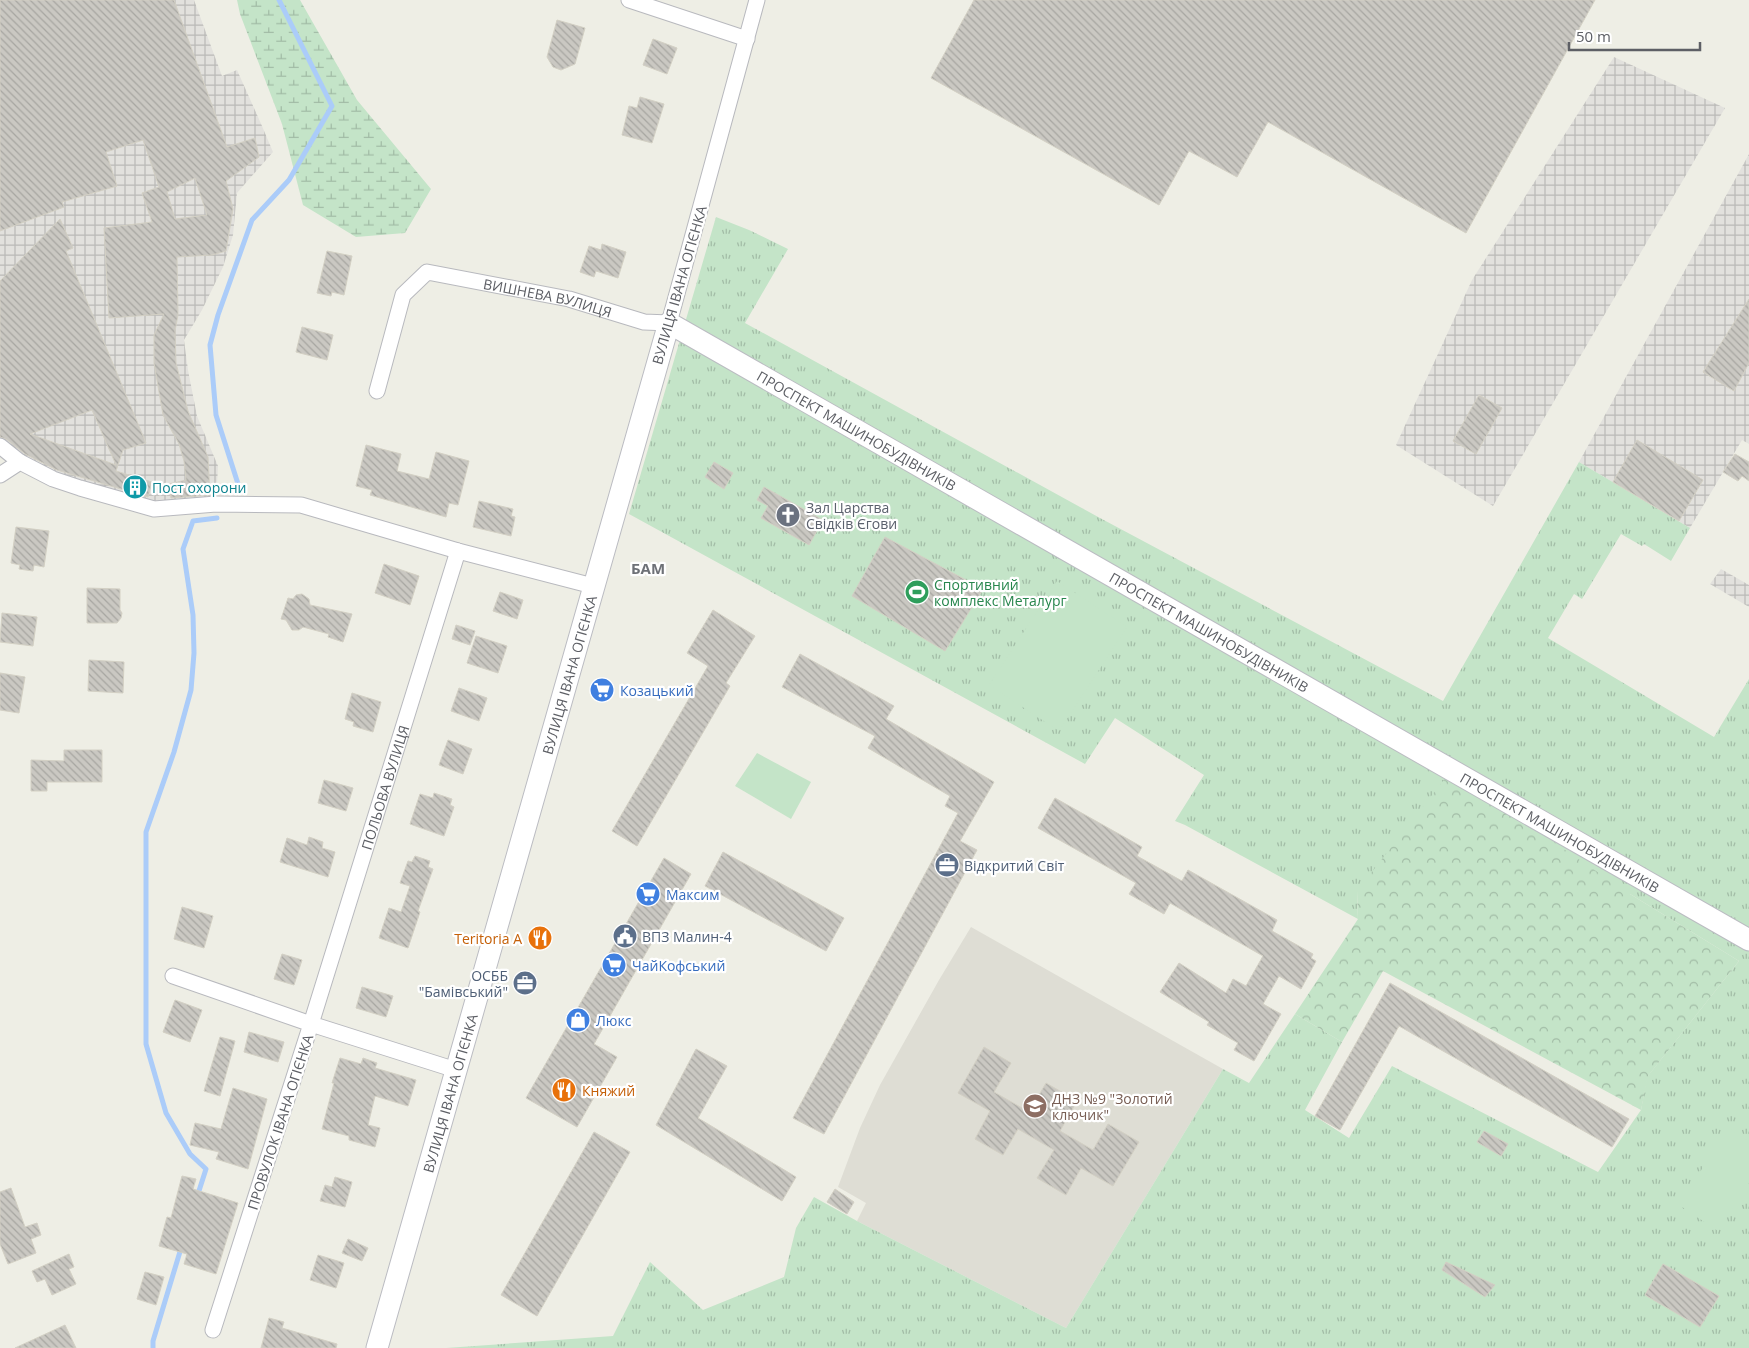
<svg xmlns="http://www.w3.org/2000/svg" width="1749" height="1348" font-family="'Open Sans',sans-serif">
  <defs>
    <pattern id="industrial-grid" width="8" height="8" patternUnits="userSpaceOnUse" patternTransform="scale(1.25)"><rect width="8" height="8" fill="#e2e1dd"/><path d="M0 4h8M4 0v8" fill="none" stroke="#babab7"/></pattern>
    <pattern id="grass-tufts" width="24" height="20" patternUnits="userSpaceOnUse" patternTransform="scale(1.25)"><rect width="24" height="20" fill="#c4e4c8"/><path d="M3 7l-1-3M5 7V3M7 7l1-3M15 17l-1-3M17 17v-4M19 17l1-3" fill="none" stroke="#a2bca6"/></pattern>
    <pattern id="forest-crowns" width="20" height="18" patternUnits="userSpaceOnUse" patternTransform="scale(1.25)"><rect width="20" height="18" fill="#c4e4c8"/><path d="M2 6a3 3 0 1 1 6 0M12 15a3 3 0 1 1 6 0" fill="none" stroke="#a2bca6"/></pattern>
    <pattern id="wetland-marsh" width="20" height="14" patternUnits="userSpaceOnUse" patternTransform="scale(1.25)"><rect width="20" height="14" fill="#c4e4c8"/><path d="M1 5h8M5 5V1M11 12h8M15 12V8" fill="none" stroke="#a2bca6"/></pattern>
    <pattern id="building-back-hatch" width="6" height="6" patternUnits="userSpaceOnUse" patternTransform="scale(1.25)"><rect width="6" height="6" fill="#cac8c2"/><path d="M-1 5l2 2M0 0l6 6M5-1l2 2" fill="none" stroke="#a7a6a1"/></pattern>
  </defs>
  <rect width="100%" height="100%" fill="#eeeee5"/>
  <g fill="url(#industrial-grid)">
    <polygon points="0,0 194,0 222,76 237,70 262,126 273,152 237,193 233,235 223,267 202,310 184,340 188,370 197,416 218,466 216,504 170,503 147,500 110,490 61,474 13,455 0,441"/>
    <polygon points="1614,57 1725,108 1493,506 1396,445 1472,280"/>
    <polygon points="1749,154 1749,444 1742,440 1690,528 1579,462"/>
    <polygon points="1721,569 1749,585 1749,607 1710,584"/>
  </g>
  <polygon fill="#deddd4" points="971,927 1223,1069 1066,1328 857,1221 866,1203 838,1187 860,1128 880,1085 939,980"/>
  <polygon fill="url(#grass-tufts)" points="716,217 749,230 788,249 745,323 1100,518 1443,701 1579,462 1690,528 1671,561 1644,544 1642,546 1621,534 1582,599 1574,594 1548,638 1714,737 1749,679 1749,1348 446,1348 613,1336 650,1262 703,1310 784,1277 796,1228 814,1197 857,1221 1066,1328 1223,1069 1249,1083 1295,1014 1342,1042 1305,1110 1349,1138 1392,1066 1598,1172 1641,1110 1647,1077 1739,961 1630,894 1357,891 1358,919 1185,825 1175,821 1204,775 1115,718 1085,764 629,514"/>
  <polygon fill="url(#forest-crowns)" points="1450,772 1630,894 1739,961 1648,1076 1641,1110 1383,971 1342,1042 1295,1014 1358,919 1357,891"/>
  <polygon fill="url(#wetland-marsh)" points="237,0 300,0 357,100 431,189 405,233 356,237 303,205 282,124 240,14"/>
  <g fill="#c4e4c8">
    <polygon points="1057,581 1127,627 1059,731 989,685"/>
    <polygon points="757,753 811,782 791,819 735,786"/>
    <polygon points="1728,1128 1749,1141 1749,1183 1718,1231 1679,1205"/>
  </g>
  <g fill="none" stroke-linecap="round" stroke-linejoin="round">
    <g stroke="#abccf9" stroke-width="5">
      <polyline points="239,487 216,415 210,345 218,315 252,220 289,180 332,106 279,0"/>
      <polyline points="197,1197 206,1169 190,1154 166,1113 146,1044 146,832 174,752 191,690 194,653 193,615 183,549 193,521 217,518"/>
      <polyline points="153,1348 153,1341 182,1245"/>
    </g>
  </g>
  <g fill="url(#building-back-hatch)" stroke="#d3d0c4" fill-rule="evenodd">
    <path d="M0,0H174L227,147L255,138L259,157L226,181L233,209L226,251L212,255L177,257L178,315L175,331L176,363L188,411L208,457L210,495L171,498L169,484L186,480L184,461L179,444L163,415L154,363V335L164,314L109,318L104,228L152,222L142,193L159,187L143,140L106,152L117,186L62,202L64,207L0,231ZM195,178L207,215L175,219L167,192Z"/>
    <polygon points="974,0 1595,0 1466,233 1268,122 1237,177 1189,151 1159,205 931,78"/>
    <polygon points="557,20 585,28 575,64 561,70 553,67 547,57"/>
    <polygon points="653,39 677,48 667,74 643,65"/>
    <polygon points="640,97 664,104 652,143 622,135 629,106 637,108"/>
    <path d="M60,219L73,248L66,251L146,443L123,450L116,471L152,482L148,497L57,470L25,454L6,439L0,437V281ZM92,410L116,465L30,434Z"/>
    <polygon points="602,244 626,252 618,278 596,271 594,277 580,272 589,246 601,250"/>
    <polygon points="327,251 352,256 344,295 332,292 331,296 317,293"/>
    <polygon points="1749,299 1749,363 1734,391 1703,372"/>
    <polygon points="302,327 333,335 327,360 296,352"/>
    <polygon points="1479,395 1502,408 1476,454 1453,441"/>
    <polygon points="1637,440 1703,480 1679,521 1613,482"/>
    <polygon points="366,445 401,454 397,471 429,479 436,452 469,461 458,505 449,503 446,517 370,495 372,490 356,486"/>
    <polygon points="1735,454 1749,462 1749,481 1742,476 1738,481 1723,472"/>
    <polygon points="714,462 733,473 724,489 705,477"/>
    <polygon points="764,487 823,520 809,545 761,518 768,506 757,500"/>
    <polygon points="479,501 513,509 511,516 515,517 511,536 473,527"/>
    <polygon points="16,527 49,531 44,567 34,565 33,571 19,569 20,565 11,563"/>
    <polygon points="885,537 983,589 945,651 852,596"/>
    <polygon points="384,564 419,576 410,605 375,593"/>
    <polygon points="87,588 120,589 120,610 122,613 121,618 117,623 87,623"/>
    <polygon points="500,592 523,600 517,619 493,611"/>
    <polygon points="302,594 309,599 310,605 352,614 343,642 328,637 329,634 303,627 299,630 292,630 286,620 281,619 288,598 293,599 296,595"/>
    <polygon points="713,610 755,636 726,683 730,686 637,846 612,831 708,666 687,653"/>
    <polygon points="2,613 37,617 33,646 0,642"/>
    <polygon points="456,625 475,631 470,645 452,639"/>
    <polygon points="476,636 507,646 498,673 467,663"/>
    <polygon points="800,654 894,706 886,719 994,782 960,841 977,850 824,1134 793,1118 958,813 945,806 950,796 868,748 875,736 782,687"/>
    <polygon points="89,660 124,662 123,693 88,691"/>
    <polygon points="0,673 25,677 19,713 0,710"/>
    <polygon points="459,688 487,698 479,721 451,711"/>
    <polygon points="352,693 381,702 373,732 353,726 354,722 345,719"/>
    <polygon points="448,740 472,749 463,774 439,765"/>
    <polygon points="64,750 102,750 102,782 47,782 47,791 31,791 31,760 64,761"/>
    <polygon points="324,780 353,788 346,811 318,803"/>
    <polygon points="434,793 452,799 450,805 454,807 444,836 410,824 420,794 433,798"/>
    <polygon points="1055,798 1142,847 1137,856 1182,881 1188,870 1277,920 1272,931 1313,954 1311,958 1316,961 1301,989 1279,976 1263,1004 1281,1014 1254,1061 1234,1050 1238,1043 1207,1025 1209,1022 1160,992 1179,963 1226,993 1233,979 1246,986 1263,956 1170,903 1164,914 1129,894 1136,883 1038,828"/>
    <polygon points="309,837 323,842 322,848 335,852 328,877 280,862 287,838 307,845"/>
    <polygon points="723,852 844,918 826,951 705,886"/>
    <polygon points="415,856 430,861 428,867 433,869 418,911 420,912 408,948 379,938 389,908 401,912 410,886 400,883 408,861 412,862"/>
    <polygon points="664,858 691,874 594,1044 617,1057 577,1127 526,1098"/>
    <polygon points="182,907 213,916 204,948 174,939"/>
    <polygon points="282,954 302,960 294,985 274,979"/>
    <polygon points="520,974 534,979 529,992 515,988"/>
    <polygon points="1390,983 1629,1119 1612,1147 1399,1026 1340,1130 1315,1116"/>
    <polygon points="362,987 393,996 386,1017 356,1008"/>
    <polygon points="175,1000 202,1010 190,1042 163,1032"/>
    <polygon points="249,1032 284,1042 278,1062 244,1052"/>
    <polygon points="220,1037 235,1041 220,1096 204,1091"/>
    <polygon points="984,1047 1011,1063 994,1092 1029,1112 1046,1083 1077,1101 1060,1131 1093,1150 1108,1124 1139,1142 1113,1186 1081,1168 1066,1195 1037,1178 1054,1150 1018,1129 1003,1155 975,1139 990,1111 958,1093"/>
    <polygon points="696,1049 727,1066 698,1118 796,1177 782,1201 656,1125"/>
    <polygon points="340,1058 361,1064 363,1058 377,1063 375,1068 416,1080 408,1106 375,1096 368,1125 380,1128 375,1147 349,1140 349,1136 322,1129 334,1083 332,1083"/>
    <polygon points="233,1088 267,1099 248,1169 216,1159 219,1152 190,1145 195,1123 221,1129"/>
    <polygon points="1484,1131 1508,1144 1501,1156 1477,1142"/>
    <polygon points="594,1132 630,1152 537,1316 501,1295"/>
    <polygon points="182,1176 196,1179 193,1189 238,1203 216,1274 184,1264 187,1254 159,1246 167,1217 171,1218"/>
    <polygon points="335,1177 352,1182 345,1207 320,1201 325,1185 332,1187"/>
    <polygon points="11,1188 25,1227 37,1223 41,1235 31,1239 36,1253 8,1264 0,1244 0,1192"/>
    <polygon points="835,1189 854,1202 847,1214 827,1202"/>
    <polygon points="348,1239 368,1248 362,1261 342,1253"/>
    <polygon points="69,1254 74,1267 69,1269 76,1284 52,1295 45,1279 37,1282 32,1271"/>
    <polygon points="318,1255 344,1263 336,1288 310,1280"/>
    <polygon points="1446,1262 1495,1285 1485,1297 1442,1270"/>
    <polygon points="1663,1264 1719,1296 1700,1327 1645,1295"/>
    <polygon points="145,1272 164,1277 156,1305 137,1299"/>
    <polygon points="269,1318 284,1322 282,1328 337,1344 336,1348 261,1348"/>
    <polygon points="65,1325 76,1348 15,1348"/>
  </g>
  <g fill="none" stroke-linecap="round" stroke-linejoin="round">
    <defs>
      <g id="street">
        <polyline points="629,0 747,39"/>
        <path id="s1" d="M377,391L403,295L427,272L569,299L644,322L669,323L757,0"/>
        <polyline points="0,446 20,462"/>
        <polyline points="0,475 20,462 53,479 80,488 154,509 216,504 301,505 458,551 593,586"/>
        <polyline points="173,976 311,1024 213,1330"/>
        <path id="s2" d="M456,1070L311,1024L458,551"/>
      </g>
      <g id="secondary">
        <path id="s3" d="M377,1348L669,323L1749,940"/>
      </g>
    </defs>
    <use href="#street" stroke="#b8b9be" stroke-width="17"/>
    <use href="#secondary" stroke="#bbbcc2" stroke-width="23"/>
    <use href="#street" stroke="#fff" stroke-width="15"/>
    <use href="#secondary" stroke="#fff" stroke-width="21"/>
  </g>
  <defs>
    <symbol id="building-disc" viewBox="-11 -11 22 22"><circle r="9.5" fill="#0f9aa8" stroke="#fff"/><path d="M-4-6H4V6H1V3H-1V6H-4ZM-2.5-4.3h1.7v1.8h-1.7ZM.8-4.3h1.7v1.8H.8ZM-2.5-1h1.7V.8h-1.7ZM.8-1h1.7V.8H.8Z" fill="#fff"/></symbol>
    <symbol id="church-disc" viewBox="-11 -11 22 22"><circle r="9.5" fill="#6b7280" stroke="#fff"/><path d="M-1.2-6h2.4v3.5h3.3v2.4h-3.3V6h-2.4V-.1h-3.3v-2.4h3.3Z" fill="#fff"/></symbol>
    <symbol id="stadium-disc" viewBox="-11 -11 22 22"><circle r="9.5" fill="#2e9e5b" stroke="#fff"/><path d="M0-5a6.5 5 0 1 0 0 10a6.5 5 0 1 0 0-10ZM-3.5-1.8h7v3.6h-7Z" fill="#fff"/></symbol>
    <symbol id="supermarket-disc" viewBox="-11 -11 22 22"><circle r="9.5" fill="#3f7fe0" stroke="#fff"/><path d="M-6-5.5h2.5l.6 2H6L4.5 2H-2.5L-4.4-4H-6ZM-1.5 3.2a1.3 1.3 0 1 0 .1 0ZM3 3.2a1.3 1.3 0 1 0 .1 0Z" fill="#fff"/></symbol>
    <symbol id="office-disc" viewBox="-11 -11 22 22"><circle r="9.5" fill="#5c6f8a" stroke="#fff"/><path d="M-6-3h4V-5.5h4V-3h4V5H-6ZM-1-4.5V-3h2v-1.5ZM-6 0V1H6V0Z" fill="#fff"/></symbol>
    <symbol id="civic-disc" viewBox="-11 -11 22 22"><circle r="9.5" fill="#5c6f8a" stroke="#fff"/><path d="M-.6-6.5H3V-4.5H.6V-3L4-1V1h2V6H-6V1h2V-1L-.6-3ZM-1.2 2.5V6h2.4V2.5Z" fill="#fff"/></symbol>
    <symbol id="restaurant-disc" viewBox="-11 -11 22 22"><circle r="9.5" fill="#e8710a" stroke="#fff"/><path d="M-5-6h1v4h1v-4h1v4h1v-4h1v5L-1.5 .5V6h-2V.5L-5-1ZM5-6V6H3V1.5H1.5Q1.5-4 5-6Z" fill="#fff"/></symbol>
    <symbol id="shop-disc" viewBox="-11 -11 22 22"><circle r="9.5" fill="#3f7fe0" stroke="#fff"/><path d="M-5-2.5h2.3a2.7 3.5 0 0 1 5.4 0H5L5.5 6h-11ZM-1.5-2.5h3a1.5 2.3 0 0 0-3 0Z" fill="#fff"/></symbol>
    <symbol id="school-disc" viewBox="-11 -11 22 22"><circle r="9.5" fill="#8d6e63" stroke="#fff"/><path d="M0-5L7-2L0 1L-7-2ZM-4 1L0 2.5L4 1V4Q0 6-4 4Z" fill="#fff"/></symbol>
  </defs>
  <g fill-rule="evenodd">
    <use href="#building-disc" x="121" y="473" width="28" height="28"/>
    <use href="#church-disc" x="774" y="501" width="28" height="28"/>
    <use href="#stadium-disc" x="903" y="578" width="28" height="28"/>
    <use href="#supermarket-disc" x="588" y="676" width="28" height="28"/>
    <use href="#office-disc" x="933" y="851" width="28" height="28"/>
    <use href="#supermarket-disc" x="634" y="880" width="28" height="28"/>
    <use href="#civic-disc" x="611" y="922" width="28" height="28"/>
    <use href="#restaurant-disc" x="526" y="924" width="28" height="28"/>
    <use href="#supermarket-disc" x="600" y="951" width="28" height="28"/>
    <use href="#office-disc" x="511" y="969" width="28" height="28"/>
    <use href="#shop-disc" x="564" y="1006" width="28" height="28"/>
    <use href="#restaurant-disc" x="550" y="1076" width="28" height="28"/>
    <use href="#school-disc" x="1021" y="1092" width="28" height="28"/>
  </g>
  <g text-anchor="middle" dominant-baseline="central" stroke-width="4.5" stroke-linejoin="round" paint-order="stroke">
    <g font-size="14" fill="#5d5f65" stroke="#fff">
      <text transform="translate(679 285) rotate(-74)">ВУЛИЦЯ ІВАНА ОГІЄНКА</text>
      <text stroke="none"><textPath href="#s1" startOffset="256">ВИШНЕВА ВУЛИЦЯ</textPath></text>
      <text stroke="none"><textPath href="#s3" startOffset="1282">ПРОСПЕКТ МАШИНОБУДІВНИКІВ</textPath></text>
      <text stroke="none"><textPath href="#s3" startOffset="1688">ПРОСПЕКТ МАШИНОБУДІВНИКІВ</textPath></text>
      <text stroke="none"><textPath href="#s3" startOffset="700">ВУЛИЦЯ ІВАНА ОГІЄНКА</textPath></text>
      <text stroke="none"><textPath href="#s2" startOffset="400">ПОЛЬОВА ВУЛИЦЯ</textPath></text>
      <text stroke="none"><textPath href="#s3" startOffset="2092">ПРОСПЕКТ МАШИНОБУДІВНИКІВ</textPath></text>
      <text stroke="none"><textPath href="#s3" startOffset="265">ВУЛИЦЯ ІВАНА ОГІЄНКА</textPath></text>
      <text transform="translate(280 1122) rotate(-72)">ПРОВУЛОК ІВАНА ОГІЄНКА</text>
    </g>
    <g font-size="14" fill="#0d838f" stroke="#fff" text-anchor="start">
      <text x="152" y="487">Пост охорони</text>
    </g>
    <g font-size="14" fill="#5b616d" stroke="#fff" text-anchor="start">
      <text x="806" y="507">Зал Царства<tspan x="806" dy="16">Свідків Єгови</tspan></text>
    </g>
    <g font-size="14" fill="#27864d" stroke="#fff" text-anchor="start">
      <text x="934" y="584">Спортивний<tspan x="934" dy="16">комплекс Металург</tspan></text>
    </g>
    <g font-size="14" fill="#366cbe" stroke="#fff" text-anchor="start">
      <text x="620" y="690">Козацький</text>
      <text x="666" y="894">Максим</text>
      <text x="632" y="965">ЧайКофський</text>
      <text x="596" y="1020">Люкс</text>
    </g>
    <g font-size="14" fill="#4e5e75" stroke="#fff" text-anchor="start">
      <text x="964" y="865">Відкритий Світ</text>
      <text x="642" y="936">ВПЗ Малин-4</text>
      <text x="508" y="975" text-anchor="end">ОСББ<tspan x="508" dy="16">"Бамівський"</tspan></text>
    </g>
    <g font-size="14" fill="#c56008" stroke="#fff" text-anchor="end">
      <text x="522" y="938">Teritoria A</text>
      <text x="582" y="1090" text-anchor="start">Княжий</text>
    </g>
    <g font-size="14" fill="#785e54" stroke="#fff" text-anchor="start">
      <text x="1052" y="1098">ДНЗ №9 "Золотий<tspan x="1052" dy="16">ключик"</tspan></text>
    </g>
    <g font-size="15" font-weight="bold" fill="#6e7177" stroke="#fff">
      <text x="648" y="568">БАМ</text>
    </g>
  </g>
  <path d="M1569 42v8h131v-8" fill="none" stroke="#5d5f65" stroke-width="2.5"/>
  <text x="1576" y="42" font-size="15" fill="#5d5f65" stroke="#ffffff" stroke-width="4" paint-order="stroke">50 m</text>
</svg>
